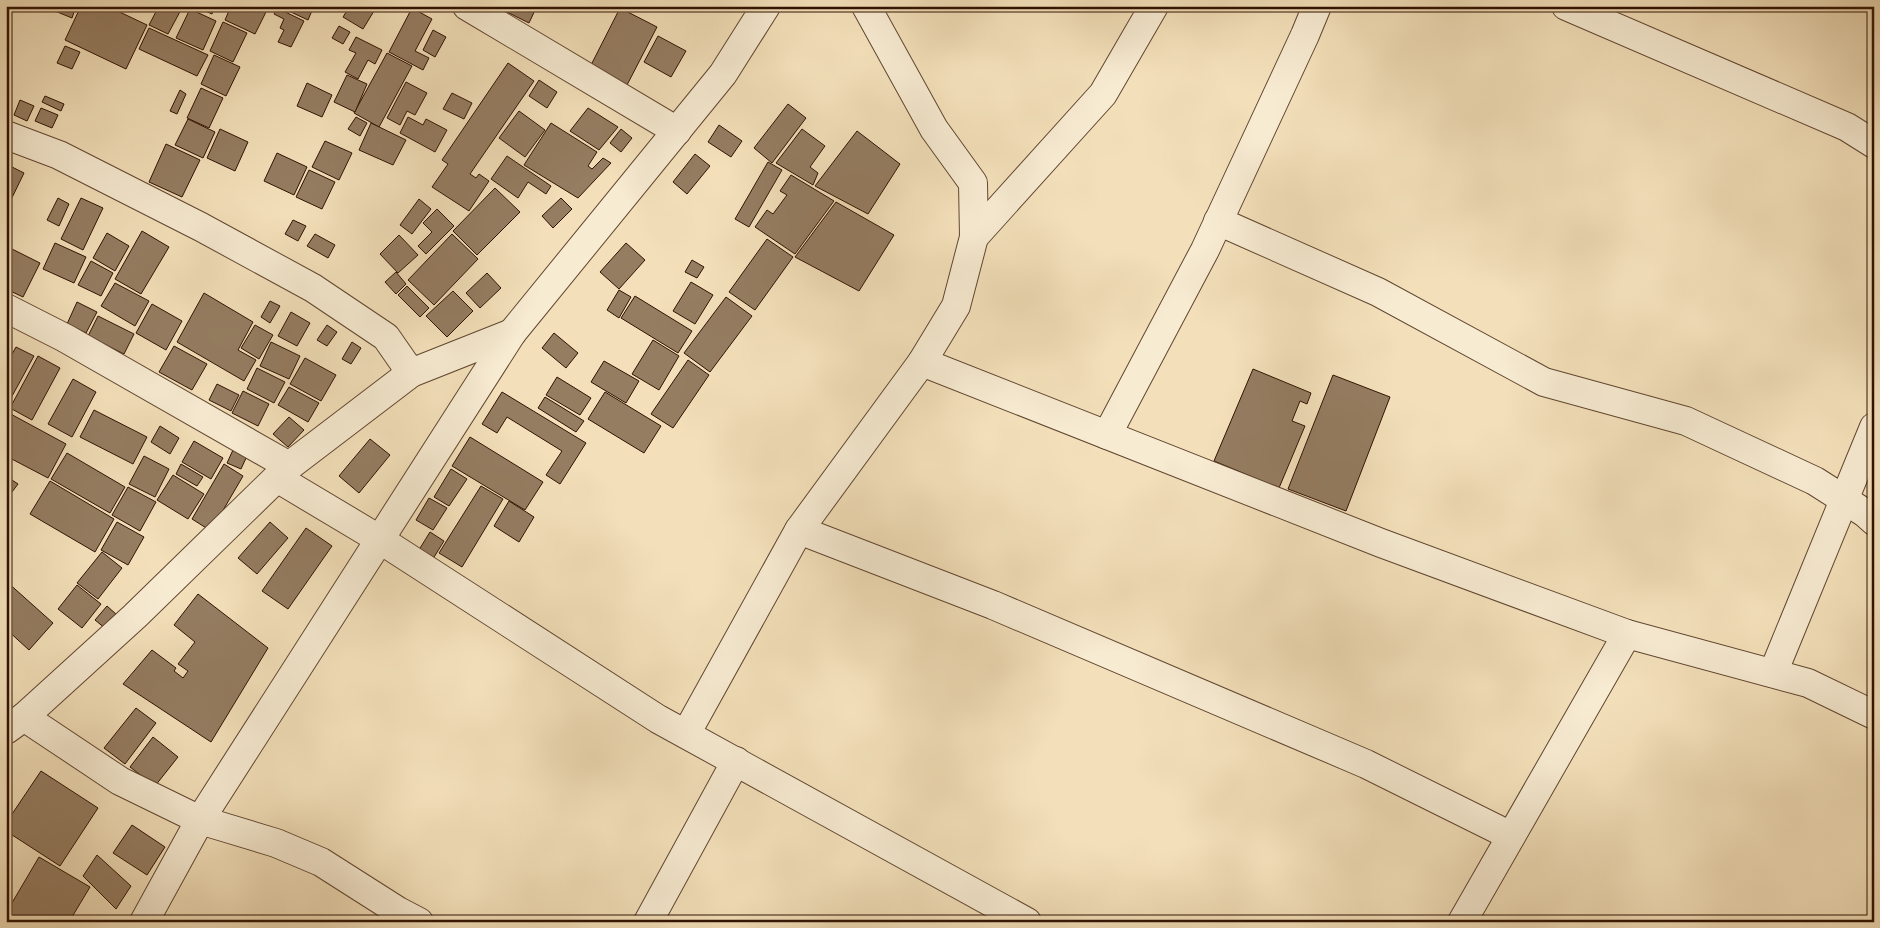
<svg xmlns="http://www.w3.org/2000/svg" width="1880" height="928" font-family="'IM FELL English',serif">
  <rect width="100%" height="100%" fill="#f3e0ba"/>
  <filter id="stains"><feTurbulence type="fractalNoise" baseFrequency=".004" numOctaves="4"/><feColorMatrix values="0 0 0 0 .2 0 0 0 0 .09 0 0 0 0 .02 0 0 0 .5 -.17"/></filter>
  <radialGradient id="worn" r=".72"><stop offset=".6" stop-color="#630" stop-opacity="0"/><stop offset="1" stop-color="#630" stop-opacity=".3"/></radialGradient>
  <g fill="#957d62" stroke="#301202">
    <polygon points="51,6 76,6 72,18 50,9"/>
    <polygon points="81,6 107,6 147,25 126,69 65,40"/>
    <polygon points="159,6 183,6 168,34 149,25"/>
    <polygon points="194,6 215,6 212,14"/>
    <polygon points="231,6 269,6 255,34 225,20"/>
    <polygon points="278,6 314,6 308,20"/>
    <polygon points="350,6 377,6 363,29 343,17"/>
    <polygon points="498,6 537,6 529,23 497,7"/>
    <polygon points="277,8 304,21 291,47 278,42 284,30 280,28 284,19 274,14"/>
    <polygon points="412,8 432,19 415,51 429,58 423,70 389,52"/>
    <polygon points="620,8 657,27 627,85 590,67"/>
    <polygon points="190,9 216,21 203,50 176,38"/>
    <polygon points="223,22 247,33 233,62 210,51"/>
    <polygon points="339,26 350,32 343,44 332,38"/>
    <polygon points="149,28 208,55 197,76 139,49"/>
    <polygon points="433,30 446,37 435,57 423,50"/>
    <polygon points="658,36 686,51 671,77 644,62"/>
    <polygon points="356,37 382,50 375,64 368,60 358,79 345,72 356,53 349,50"/>
    <polygon points="65,46 80,52 72,69 57,63"/>
    <polygon points="387,53 412,66 379,127 354,113"/>
    <polygon points="214,55 240,67 226,96 201,84"/>
    <polygon points="508,63 534,81 470,174 476,178 479,174 489,181 469,211 432,187 448,164 442,160"/>
    <polygon points="347,75 367,84 355,112 334,102"/>
    <polygon points="539,80 557,92 547,108 529,96"/>
    <polygon points="406,82 427,93 415,115 407,111 400,125 387,118"/>
    <polygon points="307,83 332,95 322,117 297,106"/>
    <polygon points="201,88 223,98 209,128 187,118"/>
    <polygon points="180,90 186,94 177,114 170,111"/>
    <polygon points="452,93 472,103 464,119 443,109"/>
    <polygon points="45,96 64,104 61,111 42,102"/>
    <polygon points="20,100 34,106 27,121 14,115"/>
    <polygon points="788,104 806,118 772,163 754,148"/>
    <polygon points="41,108 58,115 52,128 35,121"/>
    <polygon points="588,108 618,127 599,150 570,131"/>
    <polygon points="519,111 545,130 525,157 499,138"/>
    <polygon points="356,117 367,123 360,136 348,129"/>
    <polygon points="408,117 423,125 426,119 447,130 435,152 400,133"/>
    <polygon points="188,119 215,132 203,158 175,145"/>
    <polygon points="371,123 406,140 393,165 359,150"/>
    <polygon points="551,123 597,152 588,166 592,169 603,158 611,163 578,198 524,165"/>
    <polygon points="719,125 742,141 731,157 708,142"/>
    <polygon points="220,129 248,142 235,171 207,158"/>
    <polygon points="621,129 632,138 621,152 610,143"/>
    <polygon points="802,129 825,146 810,167 818,173 813,185 776,163"/>
    <polygon points="857,131 900,164 868,214 815,186"/>
    <polygon points="325,141 352,153 339,180 312,167"/>
    <polygon points="166,144 200,160 182,197 149,182"/>
    <polygon points="277,153 307,167 294,195 264,181"/>
    <polygon points="695,154 710,166 687,194 673,182"/>
    <polygon points="507,156 551,186 546,194 528,182 518,198 491,179"/>
    <polygon points="768,162 782,170 749,227 735,219"/>
    <polygon points="6,164 24,173 6,210"/>
    <polygon points="309,170 335,182 322,209 296,197"/>
    <polygon points="791,175 834,201 795,254 755,227 767,210 773,214 787,195 780,191"/>
    <polygon points="495,188 520,212 477,255 453,231"/>
    <polygon points="58,198 69,204 59,226 47,220"/>
    <polygon points="81,198 103,208 83,250 61,239"/>
    <polygon points="561,198 572,209 553,228 542,216"/>
    <polygon points="419,199 431,209 412,234 400,225"/>
    <polygon points="836,202 894,235 859,291 795,257"/>
    <polygon points="437,209 454,226 426,254 418,246 432,232 423,223"/>
    <polygon points="293,220 306,226 298,241 285,234"/>
    <polygon points="142,231 169,247 141,294 115,279"/>
    <polygon points="107,233 129,246 115,271 93,258"/>
    <polygon points="315,234 335,245 328,258 307,246"/>
    <polygon points="452,234 478,259 434,305 408,280"/>
    <polygon points="399,235 418,255 398,273 380,254"/>
    <polygon points="767,239 793,257 755,310 729,292"/>
    <polygon points="55,243 86,257 74,283 43,269"/>
    <polygon points="626,243 645,260 619,289 600,272"/>
    <polygon points="6,246 40,263 23,297 6,289"/>
    <polygon points="692,260 704,267 697,278 685,272"/>
    <polygon points="91,261 113,273 101,296 78,285"/>
    <polygon points="396,272 406,284 396,294 385,282"/>
    <polygon points="487,273 501,288 480,308 466,293"/>
    <polygon points="691,282 713,295 695,324 673,311"/>
    <polygon points="115,283 149,301 135,326 101,306"/>
    <polygon points="407,286 429,308 420,317 398,295"/>
    <polygon points="619,290 631,297 619,318 607,310"/>
    <polygon points="453,291 473,311 447,337 426,316"/>
    <polygon points="204,293 253,322 238,350 256,360 244,381 177,342"/>
    <polygon points="635,296 692,331 678,353 621,318"/>
    <polygon points="726,297 752,316 710,372 684,353"/>
    <polygon points="270,301 280,306 270,323 261,317"/>
    <polygon points="77,302 97,312 86,333 67,324"/>
    <polygon points="152,304 182,321 166,350 136,333"/>
    <polygon points="291,312 310,323 297,346 278,336"/>
    <polygon points="98,316 134,334 124,354 88,336"/>
    <polygon points="255,325 273,335 259,359 241,348"/>
    <polygon points="327,325 337,332 327,346 317,340"/>
    <polygon points="554,333 578,353 566,368 542,348"/>
    <polygon points="653,340 679,356 659,390 632,374"/>
    <polygon points="271,342 300,356 289,379 260,366"/>
    <polygon points="352,342 361,348 351,364 342,359"/>
    <polygon points="174,346 207,364 192,390 159,372"/>
    <polygon points="16,347 34,356 11,398 6,396 6,365"/>
    <polygon points="38,356 60,368 32,420 10,408"/>
    <polygon points="305,358 336,375 321,401 290,384"/>
    <polygon points="688,360 709,375 673,428 651,414"/>
    <polygon points="604,361 639,381 626,403 591,382"/>
    <polygon points="257,368 285,382 274,403 247,389"/>
    <polygon points="1253,369 1311,393 1307,404 1300,401 1292,421 1305,426 1279,488 1214,461"/>
    <polygon points="1333,375 1390,397 1346,511 1288,489"/>
    <polygon points="557,377 591,398 580,415 546,395"/>
    <polygon points="73,379 96,392 72,437 48,424"/>
    <polygon points="217,384 239,395 231,411 209,400"/>
    <polygon points="289,387 319,403 308,422 278,405"/>
    <polygon points="243,391 269,404 258,426 232,413"/>
    <polygon points="502,392 586,443 560,484 546,475 562,451 507,417 497,433 482,424"/>
    <polygon points="605,392 661,426 644,453 588,419"/>
    <polygon points="545,397 584,421 576,432 538,408"/>
    <polygon points="94,410 147,437 133,464 80,437"/>
    <polygon points="7,412 66,444 48,478 6,456"/>
    <polygon points="289,417 304,430 288,447 273,434"/>
    <polygon points="160,426 179,438 170,454 151,442"/>
    <polygon points="470,437 543,482 525,510 452,466"/>
    <polygon points="370,439 390,455 359,493 339,476"/>
    <polygon points="194,441 223,458 211,479 182,462"/>
    <polygon points="233,450 247,456 241,469 227,463"/>
    <polygon points="67,453 125,487 110,513 51,479"/>
    <polygon points="144,456 169,469 155,497 129,484"/>
    <polygon points="181,464 203,477 197,486 176,474"/>
    <polygon points="224,464 243,476 211,531 192,519"/>
    <polygon points="451,469 467,479 449,506 434,497"/>
    <polygon points="173,475 204,494 188,519 157,500"/>
    <polygon points="6,476 18,484 6,500"/>
    <polygon points="50,481 114,519 95,552 30,514"/>
    <polygon points="481,486 503,499 462,567 439,553"/>
    <polygon points="128,487 156,502 140,531 112,515"/>
    <polygon points="429,498 447,508 433,530 416,520"/>
    <polygon points="509,501 534,517 519,542 494,526"/>
    <polygon points="117,522 144,537 128,565 101,550"/>
    <polygon points="270,522 288,538 257,574 238,558"/>
    <polygon points="306,528 332,546 288,609 262,591"/>
    <polygon points="430,532 444,541 431,562 417,553"/>
    <polygon points="102,552 122,568 98,599 77,583"/>
    <polygon points="6,581 53,623 29,650 6,629"/>
    <polygon points="77,585 101,604 82,628 58,609"/>
    <polygon points="198,594 268,648 211,742 123,684 152,650 176,668 174,671 183,678 188,671 178,664 195,642 174,625"/>
    <polygon points="107,606 117,615 106,629 95,620"/>
    <polygon points="136,708 156,723 125,764 104,748"/>
    <polygon points="153,737 178,757 155,786 130,767"/>
    <polygon points="41,771 98,808 60,866 6,831 6,823"/>
    <polygon points="132,825 165,847 147,875 113,853"/>
    <polygon points="97,855 131,886 116,909 83,876"/>
    <polygon points="39,857 90,887 69,922 22,922 6,913"/>
  </g>
  <g fill="none" stroke-linecap="round" stroke-linejoin="round">
    <defs>
      <g id="minor">
        <polyline points="467,6 677,131"/>
        <polyline points="866,6 934,129 973,183 974,237 956,306 922,362"/>
        <polyline points="1566,6 1847,127 1874,144"/>
        <polyline points="6,135 59,155 201,227 313,288 386,337 411,373"/>
        <polyline points="1218,221 1378,292 1544,382 1686,421 1815,481 1865,513 1874,521"/>
        <polyline points="974,237 1103,94 1154,6"/>
        <polyline points="6,308 65,338 289,466"/>
        <polyline points="1107,435 1205,250 1305,35 1317,6"/>
        <polyline points="277,478 379,539 658,719 1027,922"/>
        <polyline points="799,530 922,362 1381,543 1627,634 1808,683 1874,715"/>
        <polyline points="1773,673 1874,427"/>
        <polyline points="24,717 120,781 200,820 276,843 321,862 398,911 419,922"/>
        <polyline points="6,730 24,717 135,616 289,466 411,373 512,333"/>
        <polyline points="686,734 799,530 993,605 1366,764 1511,836"/>
        <polyline points="144,922 200,820 512,333 723,74 766,6"/>
        <polyline points="648,922 736,761"/>
        <polyline points="1462,922 1627,634"/>
      </g>
    </defs>
    <use href="#minor" stroke="#614630" stroke-width="30"/>
    <use href="#minor" stroke="#f7ebd2" stroke-width="28"/>
  </g>
  <rect width="1880" height="928" fill="none" stroke="#f3e0ba" stroke-width="25"/>
  <rect x="8" y="8" width="1865" height="913" fill="none" stroke="#301202" stroke-width="2.5"/>
  <rect x="12" y="12" width="1855" height="903" fill="none" stroke="#301202"/>
  <rect width="100%" height="100%" filter="url(#stains)"/>
  <rect width="100%" height="100%" fill="url(#worn)"/>
</svg>
